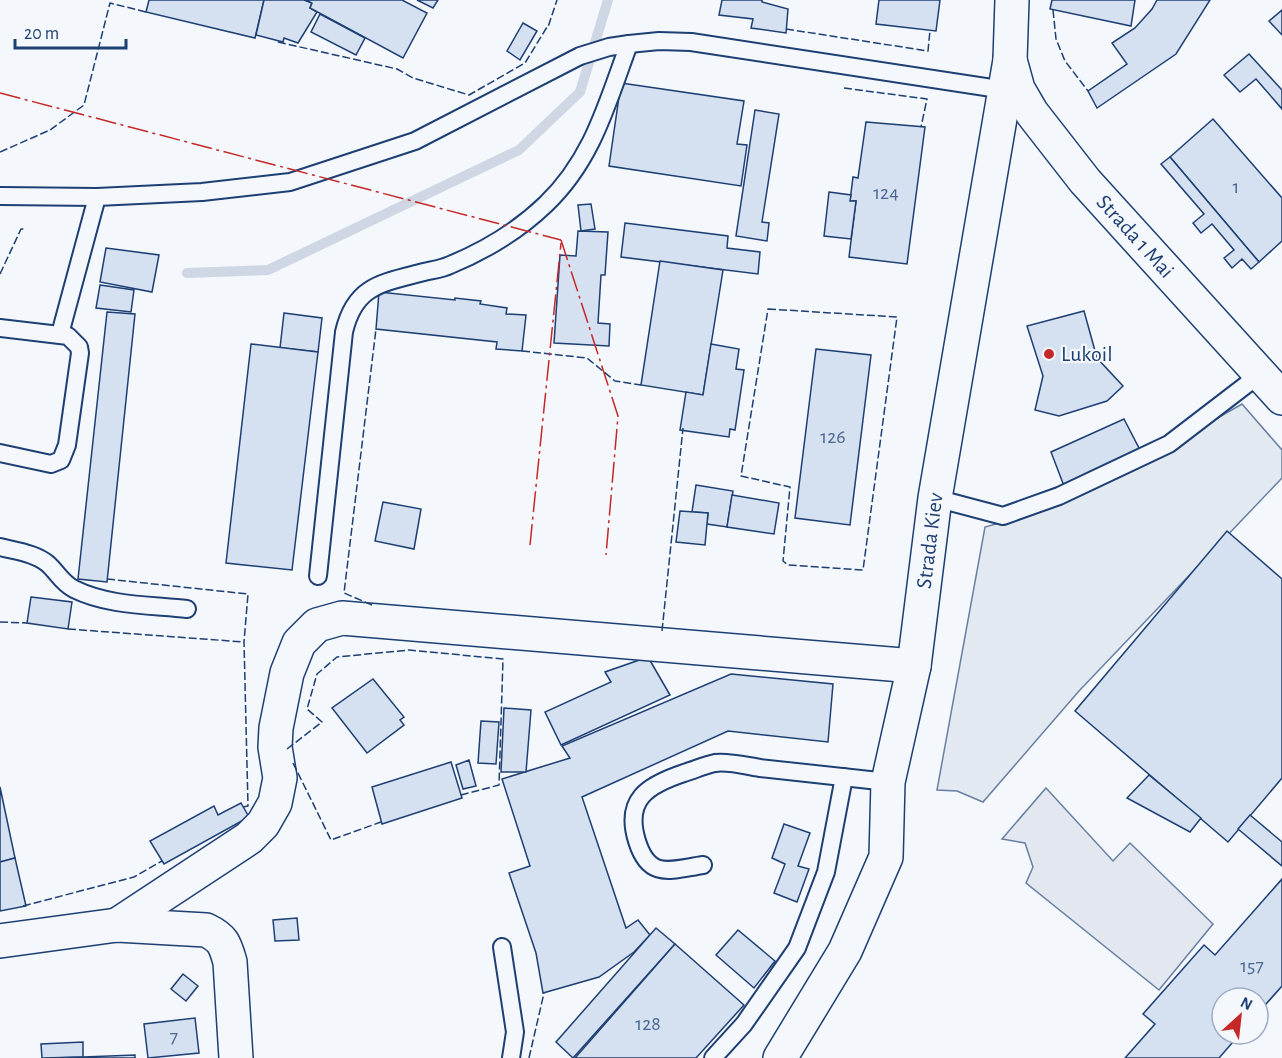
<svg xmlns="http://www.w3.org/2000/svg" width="1282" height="1058" font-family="'Alegreya Sans',sans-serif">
  <rect width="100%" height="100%" fill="#f4f7fb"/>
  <polygon fill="#e3e9f0" stroke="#687fa3" stroke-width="1.5" points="1242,404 1282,450 1282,478 1079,691 983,802 957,791 937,790 985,527 1049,509 1092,490 1142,466 1193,432"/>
  <polygon fill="#e3e8f0" stroke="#687fa3" stroke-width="1.5" points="1046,788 1113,861 1130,843 1213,924 1159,990 1026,883 1033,867 1025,843 1002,839"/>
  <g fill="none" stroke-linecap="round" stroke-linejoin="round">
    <polyline stroke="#cfd7e4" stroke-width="10" points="187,273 268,270 519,150 580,92 608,0"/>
  </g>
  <g fill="#d5e0f0" stroke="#1d3f73" stroke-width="1.5">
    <polygon points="149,0 264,0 255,38 146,12"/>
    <polygon points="264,0 304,0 312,3 310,8 317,12 298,43 284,38 283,42 256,35"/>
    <polygon points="306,0 402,0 427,13 403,58 310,8 312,3"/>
    <polygon points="417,0 438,0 433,8"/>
    <polygon points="722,0 762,0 762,2 788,9 786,33 751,28 753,19 719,15"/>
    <polygon points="879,0 940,0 936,31 876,24"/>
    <polygon points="1052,0 1135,0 1131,26 1050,9"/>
    <polygon points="1157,0 1210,0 1176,54 1097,108 1088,91 1127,64 1112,43 1135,28 1152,9"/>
    <polygon points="1282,10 1282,35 1269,21"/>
    <polygon points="320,14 365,38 356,55 311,32"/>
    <polygon points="523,23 537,31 520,60 507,51"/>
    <polygon points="1249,54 1282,90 1282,109 1256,79 1240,92 1224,75"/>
    <polygon points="621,83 744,101 737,144 747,145 741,186 609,166"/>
    <polygon points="755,110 779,114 762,222 769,223 767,241 736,236"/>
    <polygon points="1213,119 1282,198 1282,241 1259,262 1170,157"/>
    <polygon points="866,122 925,127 907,264 849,257 856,201 850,201 853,177 858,178"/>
    <polygon points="1170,157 1259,262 1251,269 1242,259 1232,268 1224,258 1234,250 1212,224 1201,233 1193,223 1204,214 1161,164"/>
    <polygon points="829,192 851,195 850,201 856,201 851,239 824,236"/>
    <polygon points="591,204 595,229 581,231 578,205"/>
    <polygon points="625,223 728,236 727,248 760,252 758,274 621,257"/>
    <polygon points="578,231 608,232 605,275 601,275 598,323 610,324 609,346 554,343 560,255 576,256"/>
    <polygon points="106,248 159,255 152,292 100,282"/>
    <polygon points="660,261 723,270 703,395 641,385"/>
    <polygon points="100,285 134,290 131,312 96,308"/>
    <polygon points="379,292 455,300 455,298 481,301 480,304 507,308 506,314 526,315 522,351 496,349 497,342 376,329"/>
    <polygon points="1084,311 1097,358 1123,386 1107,401 1059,416 1035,410 1043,376 1027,326"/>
    <polygon points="107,312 135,314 107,582 78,579"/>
    <polygon points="284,313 322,318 318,352 280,348"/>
    <polygon points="251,344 318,352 292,570 226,563"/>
    <polygon points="711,344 739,349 736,369 744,370 735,430 730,429 729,437 680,430 686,392 703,395"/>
    <polygon points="816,349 871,355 850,525 795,518"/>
    <polygon points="1124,419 1140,450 1064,486 1051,452"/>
    <polygon points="696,485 733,491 727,527 707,524 708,513 692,512"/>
    <polygon points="732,495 779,503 774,534 727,527"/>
    <polygon points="383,502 421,509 414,549 375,541"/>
    <polygon points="680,511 708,513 705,545 676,542"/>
    <polygon points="1227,531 1282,579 1282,778 1228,842 1075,711"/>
    <polygon points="31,597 72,602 68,629 27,623"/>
    <polygon points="648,657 670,695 561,745 545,712 611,682 605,672"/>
    <polygon points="731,674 833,684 828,742 728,731 582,797 626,928 638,920 650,935 634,952 599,977 543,993 536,953 509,873 530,866 502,779 570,758 562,746"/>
    <polygon points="373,679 404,717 400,720 404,725 367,753 332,708"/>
    <polygon points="504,708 531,710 526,772 501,772"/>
    <polygon points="481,721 499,722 496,764 478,763"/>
    <polygon points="469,760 476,786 463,789 456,765"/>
    <polygon points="451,762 462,798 382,824 372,787"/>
    <polygon points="1149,775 1201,818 1190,832 1127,798"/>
    <polygon points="0,787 15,858 0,862"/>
    <polygon points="241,803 249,817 164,864 150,841 214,806 218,815"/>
    <polygon points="1250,815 1282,842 1282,866 1238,829"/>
    <polygon points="784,824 810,833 798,866 809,869 797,902 774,893 785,864 772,858"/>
    <polygon points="15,858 26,906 0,911 0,862"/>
    <polygon points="1282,879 1282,986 1258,1013 1258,998 1222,998 1222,1034 1240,1034 1219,1058 1125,1058 1155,1024 1143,1014 1204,945 1215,955"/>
    <polygon points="297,918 299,940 275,941 273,920"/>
    <polygon points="656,928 675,944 573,1058 556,1042"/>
    <polygon points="738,930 775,961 754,988 716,955"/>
    <polygon points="675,944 744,1005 696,1058 575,1058"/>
    <polygon points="183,974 198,986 186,1001 171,989"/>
    <polygon points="195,1018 199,1053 148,1058 144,1024"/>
    <polygon points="83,1042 83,1057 42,1058 41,1044"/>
    <polygon points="135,1055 135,1058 53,1058 83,1057"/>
  </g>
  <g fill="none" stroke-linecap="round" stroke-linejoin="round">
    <defs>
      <g id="lane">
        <polyline points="0,196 97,197 202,192 290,182 415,141 580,56 609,47 629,44 659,41 691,42 1005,90"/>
        <polyline points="0,328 68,336 79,347 80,353 67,445 61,460 51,464 0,453"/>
        <polyline points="60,334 97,197"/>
        <polyline points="935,498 1003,516 1059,496 1169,444 1259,375"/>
        <path d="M0,547C15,551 35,553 48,564C57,572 62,583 74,589C108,606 150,605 187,609"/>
        <path d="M318,576L344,332C355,285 382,283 424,272C432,270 442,269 450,265C484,251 519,230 546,204C593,159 607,103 629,44"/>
        <path d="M703,865C670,870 649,880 637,841C624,799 648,785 684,773C694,770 705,765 715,763C728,761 747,766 760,768C803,773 846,777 888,782"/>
        <polyline points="502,947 515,1032 511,1058"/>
        <polyline points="713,1058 744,1024 797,948 826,872 844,777"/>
      </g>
      <g id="street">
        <polyline points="117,925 249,838 263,824 275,803 280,778 275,747 276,728 287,673 299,643 317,625 342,618 914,666"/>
        <path d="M0,941L117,925L206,930C223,938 225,944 230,962L236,1058"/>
        <path id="s1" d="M780,1058L845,951L886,857L888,782L914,666L935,498L1010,60"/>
      </g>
      <g id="secondary">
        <path id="s2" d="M1012,0L1010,60L1018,89L1032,113L1085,181L1282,398"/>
      </g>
    </defs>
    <use href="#lane" stroke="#1d3f73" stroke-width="20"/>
    <use href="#street" stroke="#1d3f73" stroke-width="36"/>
    <use href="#secondary" stroke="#1d3f73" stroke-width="36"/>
    <use href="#lane" stroke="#f4f7fb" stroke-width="16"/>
    <use href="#street" stroke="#f4f7fb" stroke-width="33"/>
    <use href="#secondary" stroke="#f4f7fb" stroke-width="33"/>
    <g stroke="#1d3f73" stroke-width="1.5" stroke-dasharray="8 3" stroke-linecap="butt">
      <polyline points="1053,10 1056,39 1065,61 1088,91"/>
      <polyline points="786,29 928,51 930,30"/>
      <polyline points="278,42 397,69 413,78 469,95 525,63 547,27 548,27 557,0"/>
      <polyline points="844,88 927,99 921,127"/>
      <polyline points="0,152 50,130 84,105 110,3 146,12"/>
      <polyline points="0,274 21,229 25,229"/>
      <polygon points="768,309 897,317 863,570 788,565 783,561 790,487 741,476"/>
      <polyline points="522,351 587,358 615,381 641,385"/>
      <polyline points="107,579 248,594 244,642 248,806 243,807"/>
      <polyline points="372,605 344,593 376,329"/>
      <polyline points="0,622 27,623"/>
      <polyline points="68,629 244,642"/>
      <polyline points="662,631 683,428"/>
      <polyline points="287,749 322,722 307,709 317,674 337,657 409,650 503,659 499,785 461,795"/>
      <polyline points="293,763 331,840 381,822"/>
      <polyline points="23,906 134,877 162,861"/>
      <polyline points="529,1058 544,993"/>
    </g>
    <g stroke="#c62828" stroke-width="1.5" stroke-dasharray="21 4.5 3 4.5" stroke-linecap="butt">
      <polyline points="0,93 561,240"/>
      <polyline points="561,240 618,416 606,555"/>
      <polyline points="530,545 561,243"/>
    </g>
  </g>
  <circle fill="#c62828" stroke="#f4f7fb" stroke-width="2" cx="1049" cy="354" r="6"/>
  <g text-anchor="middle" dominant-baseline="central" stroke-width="4.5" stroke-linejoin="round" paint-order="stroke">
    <g font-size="20" fill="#4b6792">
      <text x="1236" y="187">1</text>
      <text x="886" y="193">124</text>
      <text x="833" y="437">126</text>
      <text x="1252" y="966">157</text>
      <text x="648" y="1024">128</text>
      <text x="174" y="1037">7</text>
    </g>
    <g font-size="22" fill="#1d3f73" stroke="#f4f7fb">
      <text stroke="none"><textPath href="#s2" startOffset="279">Strada 1 Mai</textPath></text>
      <text stroke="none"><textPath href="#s1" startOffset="548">Strada Kiev</textPath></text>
    </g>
    <g font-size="22" fill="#1d3f73" stroke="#f4f7fb" text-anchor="start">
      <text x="1061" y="354">Lukoil</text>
    </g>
  </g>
  <g transform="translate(1240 1016) rotate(27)"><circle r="28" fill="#f4f7fb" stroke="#9eadc5" stroke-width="1.5"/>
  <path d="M0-4.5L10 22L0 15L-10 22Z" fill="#c62828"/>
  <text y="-9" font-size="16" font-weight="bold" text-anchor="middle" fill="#1d3f73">N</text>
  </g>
  <path d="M15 39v9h111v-9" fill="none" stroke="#1d3f73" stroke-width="3"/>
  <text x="24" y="39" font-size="18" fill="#1d3f73" stroke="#f4f7fb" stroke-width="4.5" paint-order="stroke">20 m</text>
</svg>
